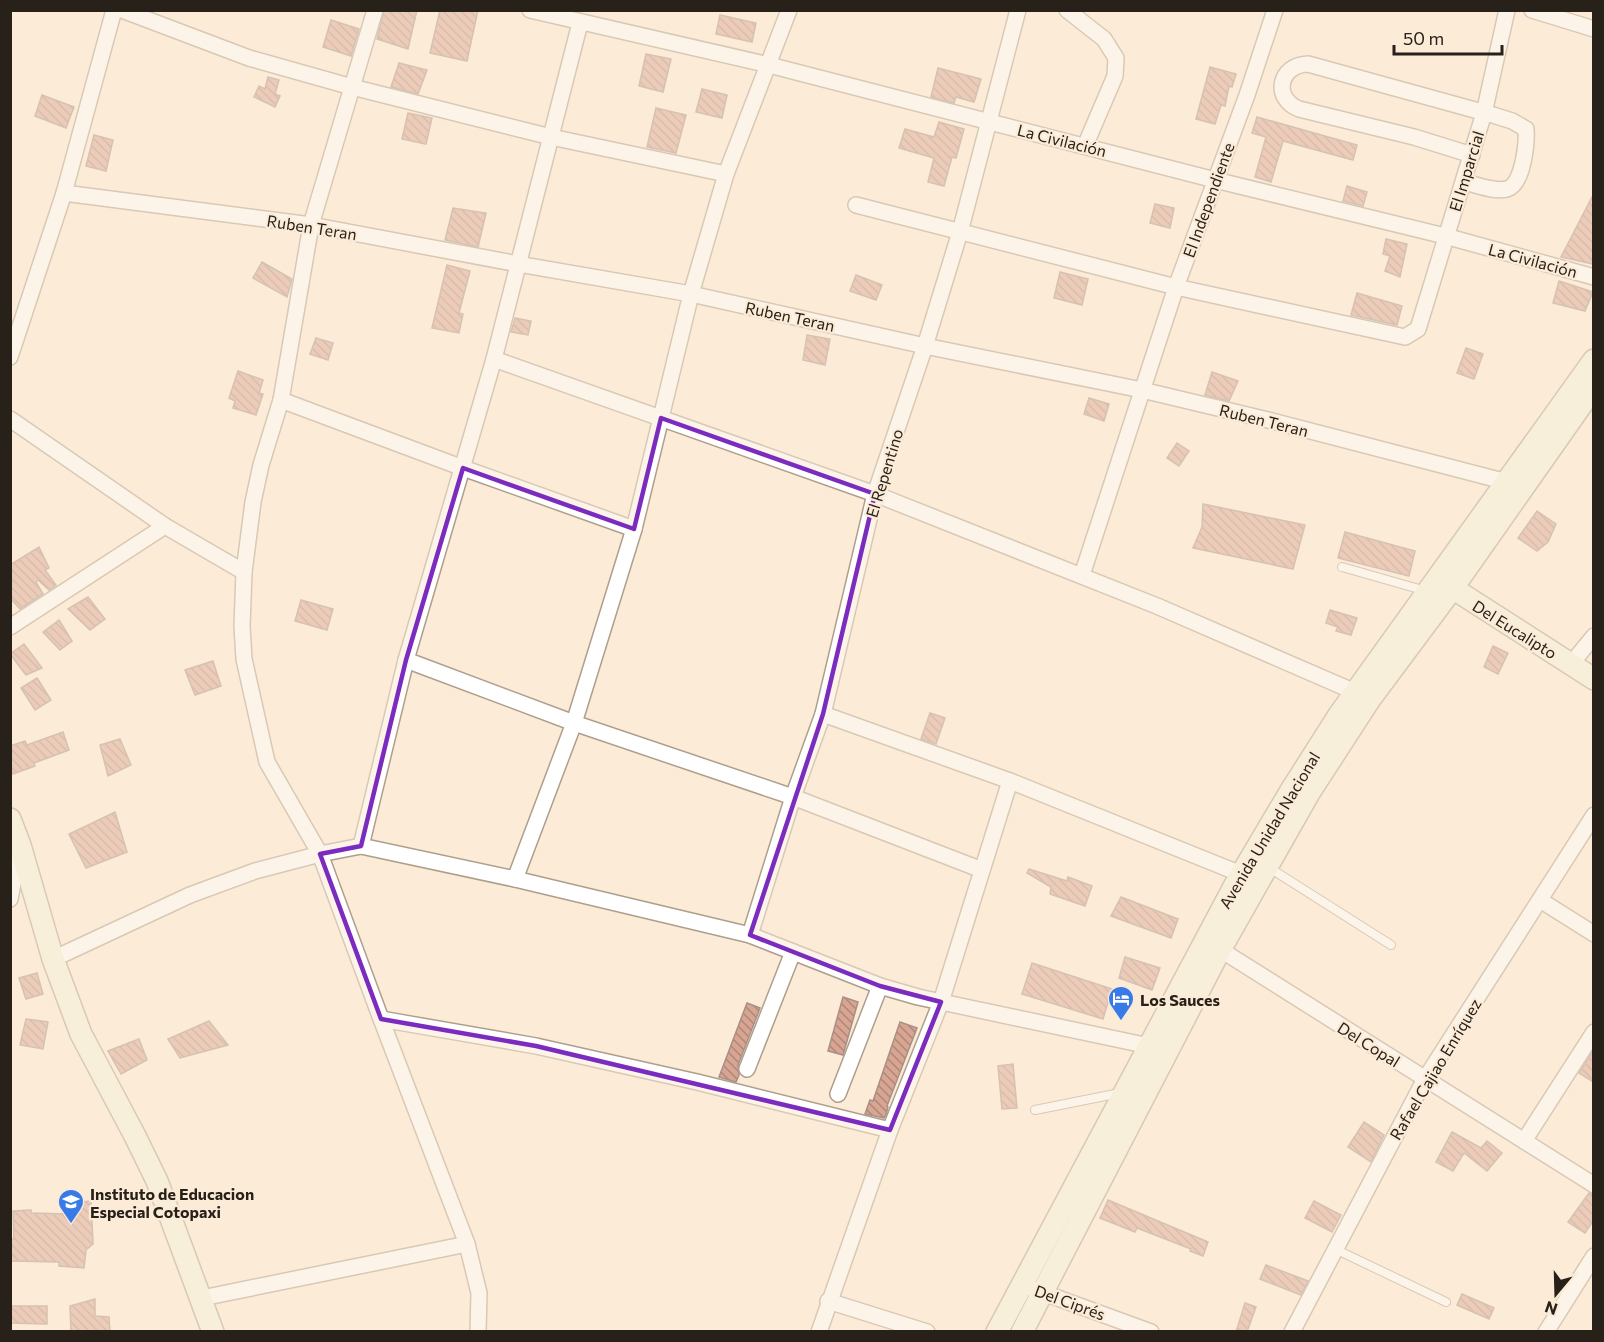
<svg xmlns="http://www.w3.org/2000/svg" width="1604" height="1342" font-family="Commissioner,sans-serif">
  <defs>
    <pattern id="building-back-hatch" width="6" height="6" patternUnits="userSpaceOnUse" patternTransform="scale(1.5)"><rect width="6" height="6" fill="#d9a593"/><path d="M-1 5l2 2M0 0l6 6M5-1l2 2" fill="none" stroke="#b08677"/></pattern>
  </defs>
  <rect width="100%" height="100%" fill="#fbebd7"/>
  <g fill="url(#building-back-hatch)" stroke="#a89087" stroke-width="1.5">
    <polygon points="384,10 417,10 408,49 377,39"/>
    <polygon points="440,10 478,10 467,61 430,53"/>
    <polygon points="720,15 756,23 752,42 716,34"/>
    <polygon points="331,20 359,29 351,56 323,47"/>
    <polygon points="646,54 671,59 663,92 639,86"/>
    <polygon points="399,63 427,70 418,94 391,87"/>
    <polygon points="1210,67 1236,74 1232,87 1229,86 1225,106 1221,105 1215,124 1196,119"/>
    <polygon points="938,68 981,79 974,102 956,97 954,103 931,97"/>
    <polygon points="268,77 279,80 275,94 280,96 275,107 254,97 259,86 265,89"/>
    <polygon points="702,89 727,95 722,118 696,112"/>
    <polygon points="42,95 74,107 66,128 35,116"/>
    <polygon points="656,108 686,115 676,153 647,147"/>
    <polygon points="408,113 432,118 426,144 402,139"/>
    <polygon points="1257,117 1357,145 1353,160 1283,141 1271,182 1255,177 1266,137 1252,133"/>
    <polygon points="939,122 964,129 956,158 952,157 944,186 928,182 934,158 899,148 905,129 934,137"/>
    <polygon points="94,135 113,140 106,171 86,166"/>
    <polygon points="1347,186 1367,192 1363,206 1343,201"/>
    <polygon points="1593,195 1593,264 1561,257"/>
    <polygon points="1155,204 1174,208 1170,228 1150,223"/>
    <polygon points="453,208 486,213 478,247 445,240"/>
    <polygon points="1386,239 1407,244 1400,277 1385,271 1390,256 1383,254"/>
    <polygon points="262,262 292,279 287,297 253,278"/>
    <polygon points="447,265 470,271 459,313 463,314 459,333 432,328"/>
    <polygon points="1060,272 1088,279 1082,305 1054,298"/>
    <polygon points="856,275 882,285 876,300 850,291"/>
    <polygon points="1559,281 1593,292 1585,311 1553,303"/>
    <polygon points="1357,293 1402,306 1397,325 1351,315"/>
    <polygon points="515,318 531,321 528,335 511,332"/>
    <polygon points="807,335 830,339 825,365 803,360"/>
    <polygon points="316,338 333,343 328,360 310,354"/>
    <polygon points="1466,348 1483,354 1474,379 1457,373"/>
    <polygon points="238,371 263,380 259,393 263,394 256,415 233,408 235,401 229,398"/>
    <polygon points="1212,372 1238,381 1229,401 1205,395"/>
    <polygon points="1089,398 1109,404 1104,421 1084,414"/>
    <polygon points="1177,443 1189,451 1179,466 1167,458"/>
    <polygon points="1203,504 1305,525 1293,569 1193,548 1202,527"/>
    <polygon points="1537,511 1556,524 1548,542 1537,551 1518,538"/>
    <polygon points="1345,532 1415,551 1409,576 1338,558"/>
    <polygon points="39,547 49,568 45,570 56,585 49,590 38,580 36,582 43,594 20,609 10,598 10,565"/>
    <polygon points="88,597 105,619 90,630 68,609"/>
    <polygon points="301,600 333,609 327,630 295,621"/>
    <polygon points="1330,610 1357,618 1351,635 1336,631 1338,627 1326,623"/>
    <polygon points="59,620 72,641 60,650 43,632"/>
    <polygon points="24,644 42,668 26,675 10,654"/>
    <polygon points="1493,646 1508,653 1498,674 1484,667"/>
    <polygon points="213,661 221,686 195,695 185,670"/>
    <polygon points="37,678 51,700 35,710 21,688"/>
    <polygon points="930,713 945,718 936,744 921,739"/>
    <polygon points="63,732 69,750 34,763 35,766 13,774 10,767 10,746 25,741 27,745"/>
    <polygon points="120,739 131,765 108,776 100,745"/>
    <polygon points="115,812 127,852 86,868 69,834"/>
    <polygon points="1029,869 1067,881 1068,877 1092,886 1085,906 1050,894 1051,887 1027,873"/>
    <polygon points="1121,897 1178,919 1171,938 1111,916"/>
    <polygon points="1125,957 1160,968 1152,990 1119,978"/>
    <polygon points="1032,963 1112,989 1103,1019 1022,994"/>
    <polygon points="37,973 43,994 26,999 19,978"/>
    <polygon points="843,997 858,1002 843,1055 828,1051"/>
    <polygon points="747,1003 760,1008 738,1065 739,1075 736,1082 719,1077"/>
    <polygon points="26,1019 48,1022 43,1049 20,1045"/>
    <polygon points="209,1021 228,1045 180,1058 168,1039"/>
    <polygon points="900,1022 917,1028 887,1106 888,1107 886,1115 884,1118 865,1114 870,1100 873,1101"/>
    <polygon points="139,1039 147,1060 121,1074 108,1051"/>
    <polygon points="1593,1051 1593,1082 1579,1073"/>
    <polygon points="1013,1064 1017,1108 1002,1109 998,1066"/>
    <polygon points="1364,1122 1384,1135 1371,1162 1348,1147"/>
    <polygon points="1452,1132 1481,1148 1487,1141 1502,1153 1487,1171 1464,1153 1453,1171 1436,1162"/>
    <polygon points="1589,1193 1593,1195 1593,1221 1585,1233 1568,1222"/>
    <polygon points="1108,1200 1208,1242 1203,1256 1190,1251 1191,1249 1137,1228 1135,1232 1100,1218"/>
    <polygon points="91,1201 93,1244 86,1250 84,1268 59,1266 59,1262 10,1261 10,1239 14,1239 13,1211 31,1210 31,1213 68,1214 69,1203"/>
    <polygon points="1314,1201 1341,1215 1332,1232 1305,1218"/>
    <polygon points="1266,1265 1308,1281 1301,1295 1260,1279"/>
    <polygon points="1462,1294 1494,1308 1489,1319 1457,1305"/>
    <polygon points="95,1299 95,1316 109,1317 110,1332 71,1332 70,1306"/>
    <polygon points="1245,1303 1256,1307 1247,1332 1236,1332"/>
    <polygon points="10,1306 47,1306 47,1324 10,1323"/>
  </g>
  <g fill="none" stroke-linecap="round" stroke-linejoin="round">
    <defs>
      <g id="lane">
        <polyline points="1342,567 1426,591"/>
        <polyline points="1268,867 1391,945"/>
        <polyline points="1035,1110 1120,1093"/>
        <polyline points="1335,1249 1446,1302"/>
      </g>
      <g id="street">
        <polyline points="122,10 249,58 352,87 551,137 726,174"/>
        <polyline points="375,10 311,225 281,400 261,465 253,502 244,572 242,626 244,659 267,762 320,854 381,1019 467,1244 479,1293 478,1332"/>
        <polyline points="530,10 769,65 1215,180 1445,236 1594,277"/>
        <polyline points="1067,10 1104,39 1116,58 1115,76 1085,146"/>
        <polyline points="1532,10 1594,29"/>
        <path d="M1465,182C1476,185 1494,192 1507,189C1523,185 1527,143 1526,129L1512,121L1493,115L1308,64C1279,65 1272,98 1299,109L1414,137L1472,155"/>
        <polyline points="64,193 311,225 518,264 691,294 925,346 1142,390 1268,420 1507,482"/>
        <polyline points="856,205 1176,287 1405,337 1418,329 1484,113 1507,10"/>
        <polyline points="10,357 64,193 114,10"/>
        <polyline points="494,359 875,494 1157,606 1362,695"/>
        <polyline points="281,400 463,468 634,529"/>
        <polyline points="10,419 165,526 244,572"/>
        <polyline points="1082,575 1176,287 1247,95 1275,10"/>
        <polyline points="10,627 165,526"/>
        <polyline points="406,660 574,723 793,797 982,870"/>
        <polyline points="1571,664 1594,636"/>
        <polyline points="823,714 1010,781 1241,874"/>
        <polyline points="361,846 406,660 494,359 580,23"/>
        <polyline points="515,879 574,723 634,529 691,294 726,174 789,10"/>
        <polyline points="10,899 19,851"/>
        <polyline points="1540,900 1594,934"/>
        <polyline points="750,935 793,797 823,714 875,494 925,346 960,232 1018,10"/>
        <polyline points="1213,945 1594,1185"/>
        <polyline points="53,959 190,895 255,871 320,854 361,846 515,879 750,935 880,986 918,997 1149,1046"/>
        <polyline points="381,1019 536,1046 697,1082 890,1130"/>
        <polyline points="747,1069 793,952"/>
        <polyline points="838,1094 880,986"/>
        <polyline points="1524,1141 1594,1032"/>
        <polyline points="1033,1289 1151,1332"/>
        <polyline points="202,1298 467,1244"/>
        <polyline points="828,1301 927,1332"/>
        <polyline points="819,1332 890,1130 941,1002 1010,781"/>
        <polyline points="1292,1332 1425,1079 1594,815"/>
        <polyline points="1546,1332 1594,1256"/>
      </g>
      <g id="secondary">
        <polyline points="1443,582 1594,679"/>
        <polyline points="10,819 20,845 53,959 81,1034 135,1136 157,1181 213,1332"/>
        <polyline points="997,1332 1236,883 1290,792 1339,715 1594,360"/>
        <polyline points="1022,1332 1220,950 1309,793 1370,699 1452,589 1594,387"/>
      </g>
    </defs>
    <use href="#lane" stroke="#ae9f8c" stroke-width="10"/>
    <use href="#street" stroke="#ae9f8c" stroke-width="18"/>
    <use href="#secondary" stroke="#ae9f8c" stroke-width="24"/>
    <use href="#lane" stroke="#fff" stroke-width="8"/>
    <use href="#street" stroke="#fff" stroke-width="15"/>
    <use href="#secondary" stroke="#f2f3db" stroke-width="21"/>
  </g>
  <path d="M0 0H1604V1342H0ZM661,418L875,494L823,714L750,935L880,986L941,1002L890,1130L536,1046L381,1019L320,854L361,846L406,660L463,468L634,529Z" fill="#fbebd7" fill-opacity=".55" fill-rule="evenodd"/>
  <path fill="none" stroke="#7b2cbf" stroke-width="4.5" stroke-linejoin="round" d="M661,418L875,494L823,714L750,935L880,986L941,1002L890,1130L536,1046L381,1019L320,854L361,846L406,660L463,468L634,529Z"/>
  <defs>
    <symbol id="hotel-pin" viewBox="-11 -11 22 30"><path d="M0 17L-7.5 6A9.5 9.5 0 1 1 7.5 6Z" fill="#397ae9" stroke="#fbebd7"/><path d="M-6-4.5h1.5V1H6V5H4.5V3h-9V5H-6ZM-4 0a1.8 1.8 0 1 1 3.6 0ZM.5 0V-2.5h3Q6-2.5 6 0Z" fill="#fff"/></symbol>
    <symbol id="school-pin" viewBox="-11 -11 22 30"><path d="M0 17L-7.5 6A9.5 9.5 0 1 1 7.5 6Z" fill="#397ae9" stroke="#fbebd7"/><path d="M0-5L7-2L0 1L-7-2ZM-4 1L0 2.5L4 1V4Q0 6-4 4Z" fill="#fff"/></symbol>
  </defs>
  <g fill-rule="evenodd">
    <use href="#hotel-pin" x="1106" y="984" width="30" height="40"/>
    <use href="#school-pin" x="56" y="1187" width="30" height="40"/>
  </g>
  <g text-anchor="middle" dominant-baseline="central" stroke-width="4.5" stroke-linejoin="round" paint-order="stroke">
    <g font-size="16" fill="#27211a" stroke="#fbebd7">
      <text transform="translate(1062 140) rotate(14)">La Civilación</text>
      <text transform="translate(1466 171) rotate(-73)">El Imparcial</text>
      <text transform="translate(1208 200) rotate(-70)">El Independiente</text>
      <text transform="translate(312 227) rotate(9)">Ruben Teran</text>
      <text transform="translate(1533 260) rotate(15)">La Civilación</text>
      <text transform="translate(790 316) rotate(12)">Ruben Teran</text>
      <text transform="translate(1264 420) rotate(14)">Ruben Teran</text>
      <text transform="translate(884 473) rotate(-73)">El Repentino</text>
      <text transform="translate(1515 629) rotate(32)">Del Eucalipto</text>
      <text transform="translate(1269 830) rotate(-59)">Avenida Unidad Nacional</text>
      <text transform="translate(1369 1044) rotate(32)">Del Copal</text>
      <text transform="translate(1435 1069) rotate(-59)">Rafael Cajiao Enríquez</text>
      <text transform="translate(1070 1302) rotate(20)">Del Ciprés</text>
    </g>
    <g font-size="16" font-weight="bold" fill="#27211a" stroke="#fbebd7" text-anchor="start">
      <text x="1140" y="999">Los Sauces</text>
      <text x="90" y="1193">Instituto de Educacion<tspan x="90" dy="18">Especial Cotopaxi</tspan></text>
    </g>
  </g>
  <rect width="1604" height="1342" fill="none" stroke="#27211a" stroke-width="24"/>
  <g transform="translate(1556 1294) rotate(199)" stroke="#fbebd7" stroke-width="4.5" paint-order="stroke">
  <path d="M0-4.5L10 22L0 15L-10 22Z" fill="#27211a"/>
  <text y="-9" font-size="16" font-weight="bold" text-anchor="middle" fill="#27211a">N</text>
  </g>
  <path d="M1394 45v9h108v-9" fill="none" stroke="#27211a" stroke-width="3"/>
  <text x="1403" y="45" font-size="18" fill="#27211a" stroke="#fbebd7" stroke-width="4.5" paint-order="stroke">50 m</text>
</svg>
